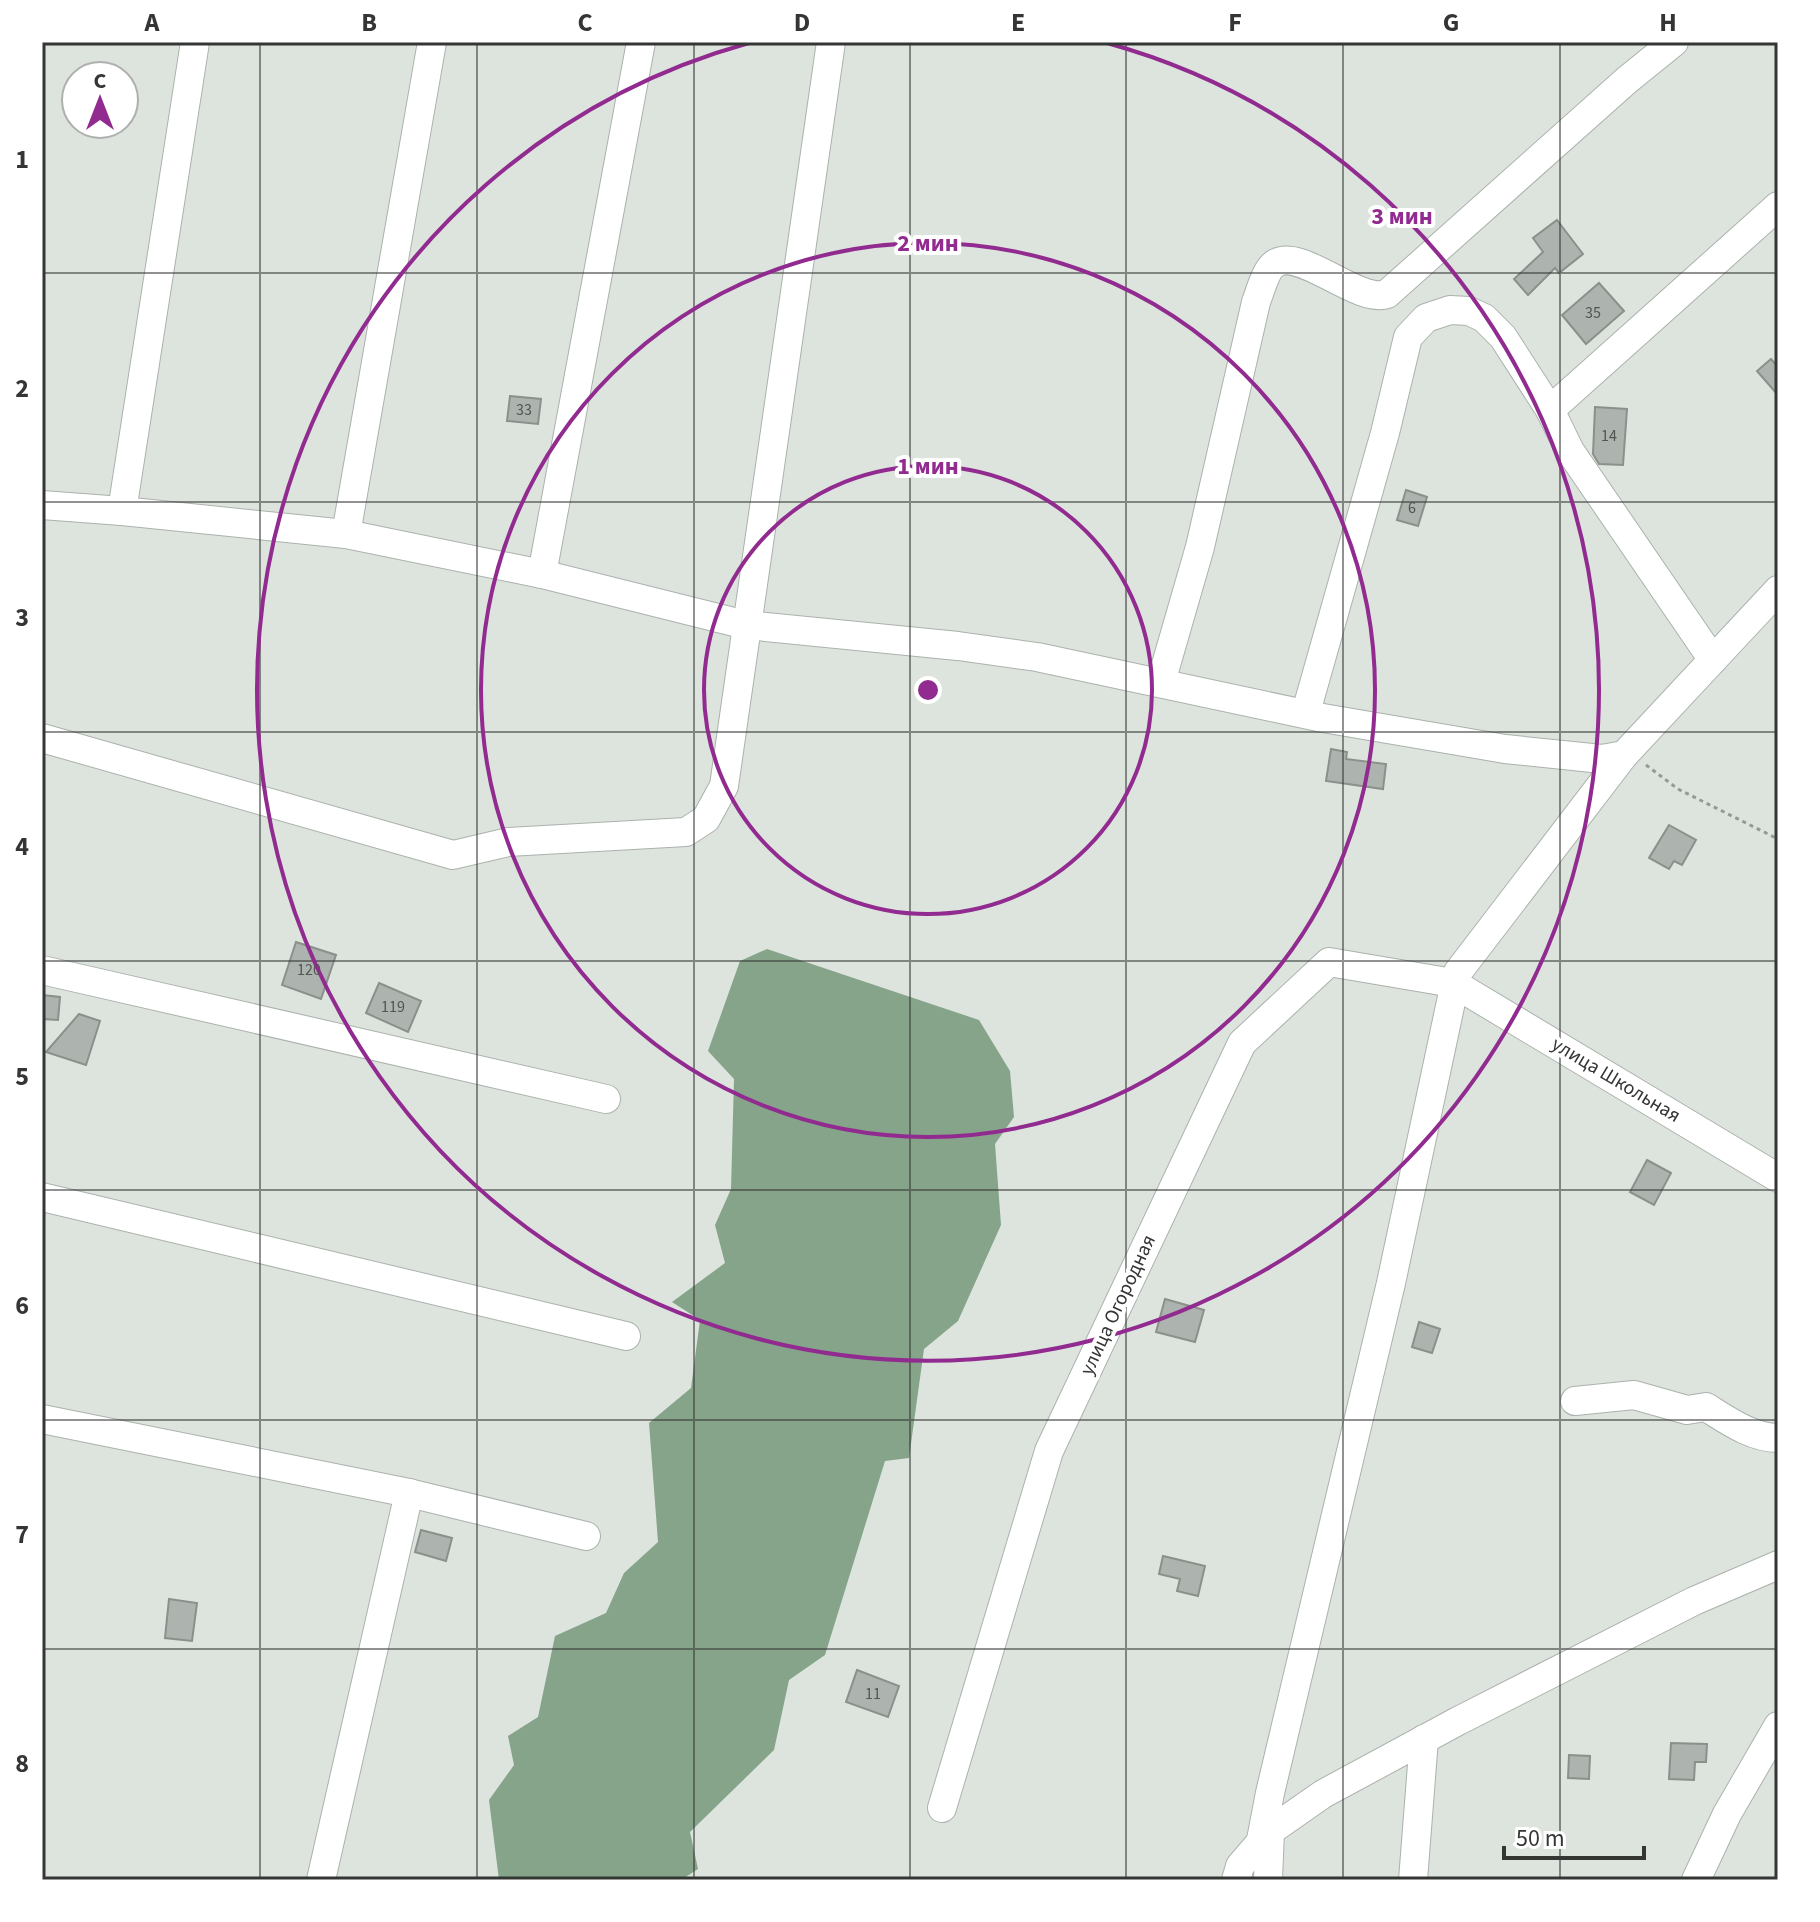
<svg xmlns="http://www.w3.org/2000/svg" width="1820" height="1922" font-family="'Source Sans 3',sans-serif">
  <rect width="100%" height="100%" fill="#dde4de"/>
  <polygon fill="#86a48a" points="767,949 979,1020 1010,1071 1014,1117 995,1144 1001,1225 958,1321 924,1349 909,1458 885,1461 825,1655 789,1680 774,1750 690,1832 698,1869 681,1880 499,1880 489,1800 514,1765 508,1736 538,1717 555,1636 606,1613 624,1573 658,1542 649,1423 691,1388 700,1320 672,1302 725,1263 715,1225 731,1189 734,1079 708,1051 740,961"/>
  <g fill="#adb3ae" stroke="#8a908a" stroke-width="2">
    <polygon points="1557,220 1583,254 1559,273 1555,268 1528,295 1514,279 1543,252 1533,238"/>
    <polygon points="1599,283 1624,311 1586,344 1562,315"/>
    <polygon points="1771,359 1778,367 1778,395 1757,371"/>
    <polygon points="510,396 541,399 538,424 507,421"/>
    <polygon points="1595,407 1627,409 1623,465 1599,464 1593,454"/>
    <polygon points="1406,490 1427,497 1418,526 1397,520"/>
    <polygon points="1331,749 1347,752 1346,759 1386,764 1383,789 1326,781"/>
    <polygon points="1669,825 1696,840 1682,865 1674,861 1669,869 1649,858"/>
    <polygon points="296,942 336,955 321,999 282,985"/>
    <polygon points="379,983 421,1001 408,1032 366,1013"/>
    <polygon points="42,995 60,997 58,1020 42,1019"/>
    <polygon points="79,1014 100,1021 86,1065 46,1052"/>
    <polygon points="1647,1160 1671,1173 1654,1205 1630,1192"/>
    <polygon points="1165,1299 1204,1310 1195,1342 1156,1332"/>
    <polygon points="1419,1322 1440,1329 1432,1353 1412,1347"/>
    <polygon points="421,1530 452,1538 446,1561 415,1552"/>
    <polygon points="1163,1556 1205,1566 1198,1596 1177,1591 1180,1579 1159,1574"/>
    <polygon points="169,1599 197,1603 192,1641 165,1638"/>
    <polygon points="857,1670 899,1686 888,1717 846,1702"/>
    <polygon points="1671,1743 1707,1744 1706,1762 1695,1762 1694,1780 1669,1779"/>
    <polygon points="1569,1755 1590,1756 1589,1779 1568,1778"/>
  </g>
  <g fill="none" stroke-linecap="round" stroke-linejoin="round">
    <defs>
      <g id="minor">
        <polyline points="1550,410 1778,206"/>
        <polyline points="42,505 122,511 346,534 542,574 746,625 958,646 1037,657 1323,718 1505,749 1602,759 1624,755"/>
        <polyline points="122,511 195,42"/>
        <polyline points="346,534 432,42"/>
        <polyline points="542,574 641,42"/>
        <path d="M1161,682L1200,547L1256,302C1260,292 1266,268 1276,263C1302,248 1358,304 1387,294L1627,80L1674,42"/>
        <polyline points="1306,712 1385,433 1408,337 1426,318 1450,310 1469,311 1484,318 1503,337 1550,410 1570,451 1713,660"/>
        <polyline points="42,738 453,855 508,842 686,832 706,819 724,786 831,42"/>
        <polyline points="42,970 606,1099"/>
        <polyline points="42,1197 626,1336"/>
        <path d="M1575,1401L1634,1395L1687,1410L1706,1407C1727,1420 1752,1438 1778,1438"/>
        <polyline points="42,1419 409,1493 586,1536"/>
        <polyline points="942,1808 1049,1451 1242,1043 1329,962 1453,983 1778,1178"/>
        <polyline points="1260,1845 1270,1793 1391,1283 1452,997 1453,983 1458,972 1624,755 1778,590"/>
        <polyline points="321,1880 409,1493"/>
        <polyline points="1236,1880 1240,1866 1270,1831 1323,1794 1458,1721 1694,1601 1778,1565"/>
        <polyline points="1268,1880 1270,1831"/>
        <polyline points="1413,1880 1424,1739"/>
        <polyline points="1696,1880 1727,1814 1778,1726"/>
      </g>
    </defs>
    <use href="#minor" stroke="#abb2ac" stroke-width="30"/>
    <polyline stroke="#959a96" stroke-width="3" stroke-dasharray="4 4" stroke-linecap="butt" points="1646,765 1678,789 1778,839"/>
    <use href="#minor" stroke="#fff" stroke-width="28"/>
  </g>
  <path fill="none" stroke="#343634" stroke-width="2" stroke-opacity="0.55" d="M260,42V1880M477,42V1880M694,42V1880M910,42V1880M1126,42V1880M1343,42V1880M1560,42V1880M42,273H1778M42,502H1778M42,732H1778M42,961H1778M42,1190H1778M42,1420H1778M42,1649H1778"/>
  <g fill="none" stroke="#912b90" stroke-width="4">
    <circle cx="928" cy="690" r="224"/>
    <circle cx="928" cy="690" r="447"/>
    <path d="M1107 43A671 671 0 1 1 749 43"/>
  </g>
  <g text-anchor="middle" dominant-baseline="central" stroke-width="8" stroke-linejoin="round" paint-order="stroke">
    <g font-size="16" fill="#525552">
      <text x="1593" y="313">35</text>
      <text x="524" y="410">33</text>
      <text x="1609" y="436">14</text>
      <text x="1412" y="508">6</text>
      <text x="309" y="970">120</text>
      <text x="393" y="1007">119</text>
      <text x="873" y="1694">11</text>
    </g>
    <g font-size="20" fill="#343634" stroke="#fff">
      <text transform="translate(1616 1080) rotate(31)">улица Школьная</text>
      <text transform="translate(1118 1305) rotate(-65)">улица Огородная</text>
    </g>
  </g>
  <circle cx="928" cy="690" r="12" fill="#912b90" stroke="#fff" stroke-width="4"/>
  <g font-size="24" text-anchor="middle" font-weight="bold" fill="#912b90" stroke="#fff" stroke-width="8" stroke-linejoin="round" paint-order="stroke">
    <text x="1402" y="224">3 мин</text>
    <text x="928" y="251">2 мин</text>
    <text x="928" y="474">1 мин</text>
  </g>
  <rect width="1820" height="1922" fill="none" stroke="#ffffff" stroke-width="88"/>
  <g transform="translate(100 100)"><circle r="38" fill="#ffffff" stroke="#aeafae" stroke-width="2"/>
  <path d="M0-6L14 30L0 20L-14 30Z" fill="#912b90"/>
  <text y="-12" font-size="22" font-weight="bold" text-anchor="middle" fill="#343634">С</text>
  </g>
  <path d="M1504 1846v12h140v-12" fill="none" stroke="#343634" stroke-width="4"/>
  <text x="1516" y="1846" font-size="24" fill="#343634" stroke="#ffffff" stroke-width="6" paint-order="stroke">50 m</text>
  <rect x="44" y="44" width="1732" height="1834" fill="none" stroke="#343634" stroke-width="3"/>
  <g font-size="26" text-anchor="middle" font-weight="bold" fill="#343634">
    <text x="152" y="31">A</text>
    <text x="369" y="31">B</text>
    <text x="585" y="31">C</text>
    <text x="802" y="31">D</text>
    <text x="1018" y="31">E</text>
    <text x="1235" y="31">F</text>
    <text x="1451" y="31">G</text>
    <text x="1668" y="31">H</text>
    <text x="22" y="168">1</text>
    <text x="22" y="397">2</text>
    <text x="22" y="626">3</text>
    <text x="22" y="855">4</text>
    <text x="22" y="1085">5</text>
    <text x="22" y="1314">6</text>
    <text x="22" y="1543">7</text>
    <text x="22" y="1772">8</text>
  </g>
</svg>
